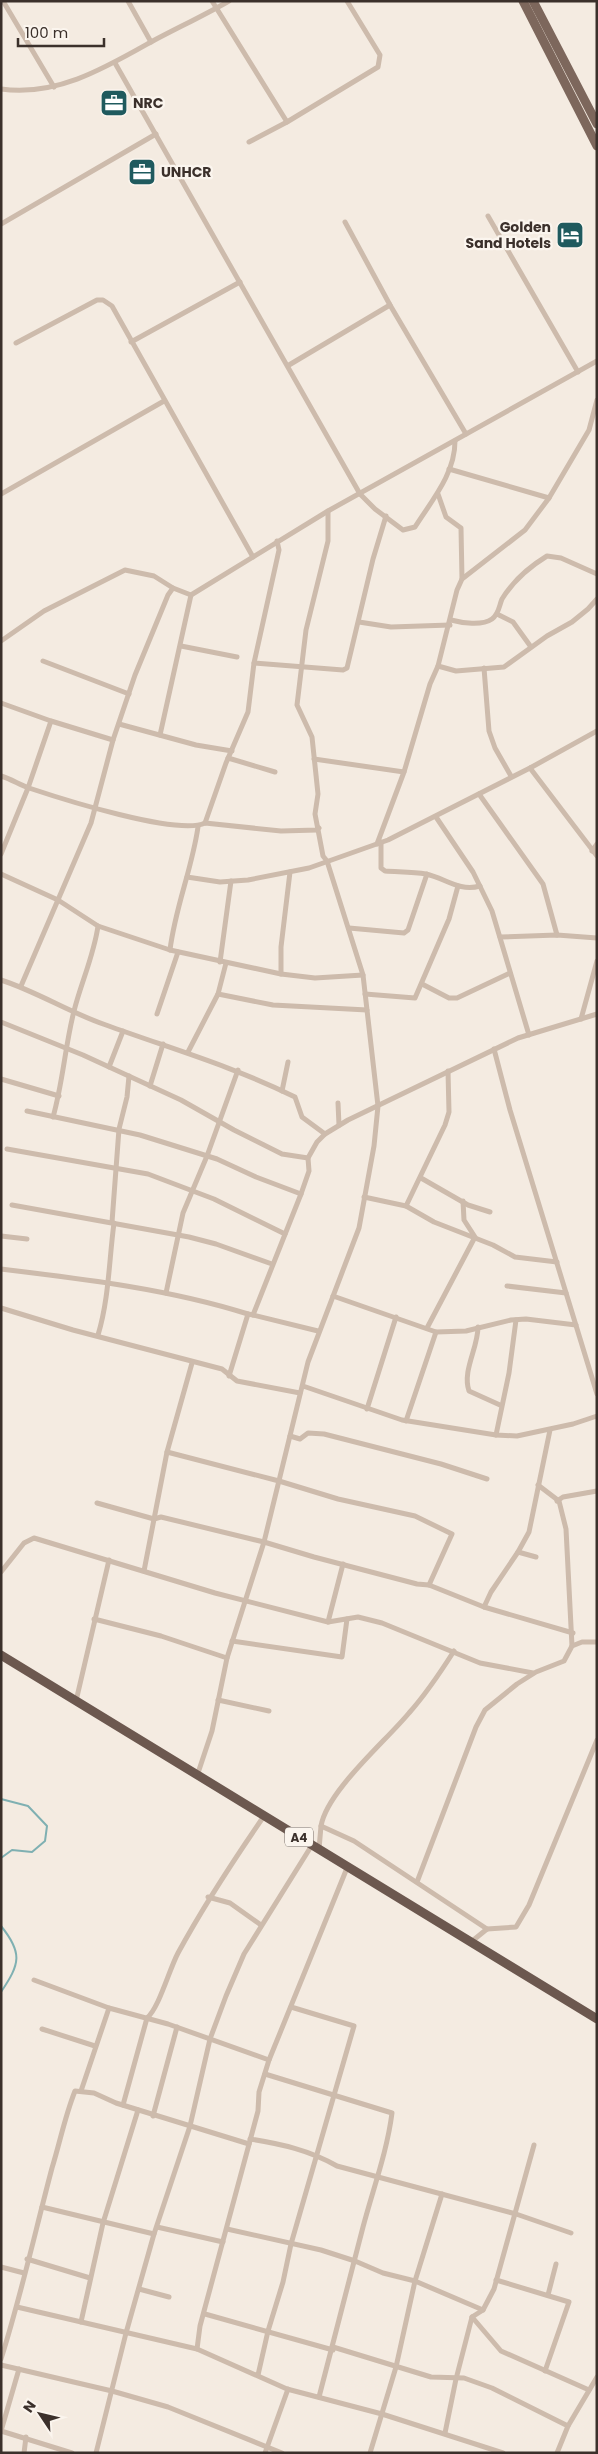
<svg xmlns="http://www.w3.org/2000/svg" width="598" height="2454" font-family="Poppins,sans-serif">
  <rect width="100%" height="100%" fill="#f4ebe1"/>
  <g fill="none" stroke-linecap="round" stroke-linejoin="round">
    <g stroke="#7fb0b2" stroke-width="2">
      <polyline points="1,1799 28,1806 47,1826 45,1841 32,1852 12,1850 1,1858"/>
      <path d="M1,1926C23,1953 20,1964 1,1992"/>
    </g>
    <g stroke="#cdbbac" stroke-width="5">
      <polyline points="3,1 54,87"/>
      <polyline points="128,1 151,42"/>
      <polyline points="212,1 287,122"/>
      <path d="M115,63L360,494L375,509L403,530L415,527C432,500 455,474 455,441"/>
      <path d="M1,89C56,97 105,68 151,42C177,28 203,16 229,1"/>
      <polyline points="249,142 287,122 378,67 380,55 347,1"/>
      <polyline points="488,216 578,372"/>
      <polyline points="345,222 390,305 466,434"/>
      <polyline points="1,224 156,134"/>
      <polyline points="131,342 240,282"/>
      <polyline points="16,343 97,300 103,300 112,306 253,557"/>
      <polyline points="289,365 390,305"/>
      <polyline points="449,469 549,498"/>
      <polyline points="1,494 164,401"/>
      <polyline points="438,494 446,517 461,528 462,579"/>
      <polyline points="497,614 513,622 531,647"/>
      <path d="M451,620C462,623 482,626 492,619C499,614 499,606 502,599C513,581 529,567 547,556L561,558L597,574"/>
      <polyline points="359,622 391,627 450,625"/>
      <polyline points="1,641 44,611 125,570 154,576 173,588"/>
      <polyline points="181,646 237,657"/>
      <polyline points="43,661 129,694"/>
      <polyline points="254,663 343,670 347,668 373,559 386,516"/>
      <polyline points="438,666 456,671 504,667 547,636 572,622 588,609 597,599"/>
      <polyline points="484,668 489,731 495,748 511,776"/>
      <polyline points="1,703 51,721 113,740"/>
      <polyline points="119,724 196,745 232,751"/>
      <polyline points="160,735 191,595"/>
      <polyline points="228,758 275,772"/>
      <polyline points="314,759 404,772"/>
      <polyline points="530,768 597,856"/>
      <path d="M1,776C11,779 20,785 29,788C62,799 178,836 205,823L281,831L317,830L319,828"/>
      <polyline points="479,794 543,884 557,935"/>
      <polyline points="436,817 473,872 492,911 529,1035"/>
      <polyline points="205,823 226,763 248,712 254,663 279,550 277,541"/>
      <path d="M381,842V868L385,871C398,872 413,872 426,874C445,878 459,892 480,886"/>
      <polyline points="377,844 404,772 430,684 438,666 457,590 462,579 525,530 549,498 589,430 597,400"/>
      <polyline points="592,851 597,844"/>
      <polyline points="1,854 28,788 51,721"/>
      <polyline points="1,874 58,900 98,926 170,950 281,974 315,978 363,975"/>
      <polyline points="187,877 220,882 248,880 309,868 388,840 530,768 597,731"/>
      <polyline points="349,928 404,933 408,930 427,874"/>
      <polyline points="500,937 557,935 597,938"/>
      <path d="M170,950C175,908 192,869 198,827"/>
      <polyline points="220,962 231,881"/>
      <polyline points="281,974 281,947 290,872"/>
      <path d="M1,980C38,992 70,1013 106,1025C172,1049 232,1066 295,1097L302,1117L325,1134"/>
      <polyline points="422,984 449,998 457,998 510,973"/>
      <polyline points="21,986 91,823 113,740 135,675 168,595 173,588 191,595 328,511 597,361"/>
      <polyline points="218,994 273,1005 367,1010"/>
      <polyline points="365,994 415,998 449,919 458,886"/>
      <polyline points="157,1014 178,952"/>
      <polyline points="581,1019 597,961"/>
      <polyline points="1,1022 83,1055 181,1100 234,1130 282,1154 308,1158"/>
      <polyline points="494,1049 510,1110 597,1394"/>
      <polyline points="188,1052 218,994 226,963"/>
      <polyline points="109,1067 123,1031"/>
      <polyline points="1,1079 59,1096"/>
      <polyline points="150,1086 163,1044"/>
      <polyline points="282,1091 288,1062"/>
      <polyline points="338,1103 339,1125"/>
      <polyline points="27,1111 140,1135 217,1159 256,1177 301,1194"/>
      <path d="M53,1117C63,1082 65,1046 74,1011C81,983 94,955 98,926"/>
      <polyline points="7,1149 148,1174 214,1199 285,1234"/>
      <polyline points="421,1178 468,1205 490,1212"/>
      <polyline points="364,1197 406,1206 434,1222 493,1245 515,1257 557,1262"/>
      <polyline points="12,1205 189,1237 216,1244 272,1264"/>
      <polyline points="406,1206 445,1125 449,1112 448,1071"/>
      <polyline points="112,1222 119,1129 127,1097 129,1076"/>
      <polyline points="1,1236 27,1239"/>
      <path d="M1,1269C84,1279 169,1289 248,1314"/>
      <polyline points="507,1286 566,1293"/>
      <polyline points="166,1293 183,1213 207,1156 238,1070"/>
      <polyline points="333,1296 436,1332 466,1331 511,1320 526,1319 576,1325"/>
      <polyline points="1,1308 73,1330 222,1369 237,1381 300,1393"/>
      <polyline points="253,1315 318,1331"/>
      <path d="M478,1327C478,1348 462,1371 469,1391L500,1405"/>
      <polyline points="427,1328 475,1237 464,1220 463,1201"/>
      <path d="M98,1335C109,1299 109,1260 114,1223"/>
      <polyline points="229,1376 248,1314 253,1315 301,1194 309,1171 308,1158 317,1142 325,1134 348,1120 518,1038 597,1014"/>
      <polyline points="303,1386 402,1420 496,1435 517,1436 573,1424 597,1416"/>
      <polyline points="367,1409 396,1317"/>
      <polyline points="406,1421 436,1332"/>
      <polyline points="496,1435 509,1373 516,1320"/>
      <polyline points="290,1436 300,1439 308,1433 324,1434 441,1464 487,1479"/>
      <polyline points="167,1452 279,1481 338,1499 415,1516 452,1534 429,1585"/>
      <polyline points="538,1485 559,1501 566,1529 572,1646"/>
      <polyline points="557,1501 563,1497 597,1491"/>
      <polyline points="97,1503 154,1519 161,1517 264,1542 314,1557 417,1584 429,1585 484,1607 573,1633"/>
      <polyline points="518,1552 529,1532 550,1430"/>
      <polyline points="144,1571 167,1452 192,1363"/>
      <polyline points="1,1572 24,1543 34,1538 215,1593 328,1622 358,1617 382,1623 480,1663 533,1673"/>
      <polyline points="484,1607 491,1592 518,1552 536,1557"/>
      <polyline points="94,1619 161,1636 227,1658"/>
      <polyline points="328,1622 343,1564"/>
      <polyline points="232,1641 342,1657 347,1619"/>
      <polyline points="218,1700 269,1711"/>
      <polyline points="76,1701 109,1560"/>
      <polyline points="197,1776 212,1731 227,1658 264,1542 308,1362 359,1228 374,1146 378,1106 363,975 327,861 323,856 315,814 318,794 312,737 297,705 306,630 328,541 328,511"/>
      <path d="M321,1826C327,1791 385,1742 409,1713C426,1694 440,1673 454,1651"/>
      <polyline points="319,1849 321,1826 354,1841 487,1929"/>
      <polyline points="417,1882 476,1727 485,1710 517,1684 536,1672 564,1661 572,1646 582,1642 597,1642"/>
      <polyline points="208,1897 230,1903 261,1925"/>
      <polyline points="471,1942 487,1929 516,1927 529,1905 597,1740"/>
      <polyline points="34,1980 109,2008 168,2024 269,2060"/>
      <polyline points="42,2029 95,2046"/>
      <path d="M265,2074L392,2113C387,2152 373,2189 363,2227C348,2284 334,2340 319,2397"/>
      <polyline points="81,2091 109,2008"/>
      <path d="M123,2105L147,2018C159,2008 169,1970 178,1953C204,1905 233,1861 264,1816"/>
      <polyline points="153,2116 177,2027"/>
      <path d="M250,2139C281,2144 309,2150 337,2166L516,2214L571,2233"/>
      <polyline points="42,2207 154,2234"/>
      <polyline points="157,2227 223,2242"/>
      <polyline points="227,2229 321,2250 355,2261 383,2273 415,2281 483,2310"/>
      <polyline points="27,2259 90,2278"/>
      <polyline points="1,2267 24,2273"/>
      <polyline points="496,2280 569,2302 545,2371"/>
      <polyline points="139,2289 169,2297"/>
      <polyline points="548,2295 556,2264"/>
      <polyline points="17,2307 197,2349 287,2389 382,2414 503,2453"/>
      <polyline points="205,2314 333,2350"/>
      <polyline points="472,2317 501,2351 589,2390"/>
      <polyline points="81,2322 103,2223 138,2110"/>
      <polyline points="333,2347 431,2377 464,2378 492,2388 568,2426"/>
      <polyline points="197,2349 200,2326 258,2111 259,2092 269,2060 347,1868"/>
      <path d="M1,2359C21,2296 35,2232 52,2168C60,2142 65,2116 75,2091L94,2093L116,2103L249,2144"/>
      <polyline points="1,2365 112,2391 168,2407 282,2453"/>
      <polyline points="19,2369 1,2431 72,2453"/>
      <polyline points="258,2375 268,2331 283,2282 291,2244 354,2026 291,2007"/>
      <polyline points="445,2433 456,2379 472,2317 483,2310 494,2289 534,2145"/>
      <polyline points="24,2453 26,2437"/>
      <polyline points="96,2453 126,2333 154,2234 190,2126 210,2039 226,1996 244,1954 312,1845"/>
      <polyline points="265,2453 288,2389"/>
      <polyline points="370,2453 396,2367 415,2281 442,2194"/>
      <polyline points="557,2453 568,2426 597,2377"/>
    </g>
    <g stroke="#7d675c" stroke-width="9">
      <polyline points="523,1 597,146"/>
      <polyline points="533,1 597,124"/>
    </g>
    <polyline stroke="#6c584f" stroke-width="9" points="1,1655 597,2019"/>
  </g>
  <defs>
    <symbol id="office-square" viewBox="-11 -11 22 22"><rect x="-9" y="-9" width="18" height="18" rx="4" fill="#1f5a5e" stroke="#fbf5ee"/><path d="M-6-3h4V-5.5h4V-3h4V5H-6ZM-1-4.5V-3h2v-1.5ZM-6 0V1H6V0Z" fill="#fff"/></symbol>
    <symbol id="hotel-square" viewBox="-11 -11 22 22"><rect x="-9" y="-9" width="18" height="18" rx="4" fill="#1f5a5e" stroke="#fbf5ee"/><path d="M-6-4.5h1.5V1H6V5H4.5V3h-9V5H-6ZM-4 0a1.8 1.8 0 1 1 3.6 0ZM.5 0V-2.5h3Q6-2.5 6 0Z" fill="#fff"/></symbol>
  </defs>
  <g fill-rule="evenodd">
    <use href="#office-square" x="98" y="87" width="32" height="32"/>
    <use href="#office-square" x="126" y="156" width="32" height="32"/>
    <use href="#hotel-square" x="554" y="219" width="32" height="32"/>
  </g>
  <g text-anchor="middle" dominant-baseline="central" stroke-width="4.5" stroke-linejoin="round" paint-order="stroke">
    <rect fill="#fbf5ee" stroke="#756b66" stroke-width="1" x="285" y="1827.5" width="28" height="19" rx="4"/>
    <g font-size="12" font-weight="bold" fill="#3b302b">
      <text x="299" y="1837">A4</text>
    </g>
    <g font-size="14" font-weight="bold" fill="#3b302b" stroke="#fbf5ee" text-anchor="start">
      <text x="133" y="103">NRC</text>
      <text x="161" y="172">UNHCR</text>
      <text x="551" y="227" text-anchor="end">Golden<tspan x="551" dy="16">Sand Hotels</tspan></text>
    </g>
  </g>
  <rect width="598" height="2454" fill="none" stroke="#3b302b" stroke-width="5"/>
  <g transform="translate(40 2414) rotate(305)" stroke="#fbf5ee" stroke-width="4" paint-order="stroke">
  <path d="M0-4L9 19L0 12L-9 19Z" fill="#3b302b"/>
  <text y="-8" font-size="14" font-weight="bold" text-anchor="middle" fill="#3b302b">N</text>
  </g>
  <path d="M18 38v8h86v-8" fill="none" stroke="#3b302b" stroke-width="2.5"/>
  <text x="25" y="38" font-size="15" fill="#3b302b" stroke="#fbf5ee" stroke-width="4" paint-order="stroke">100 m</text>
</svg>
